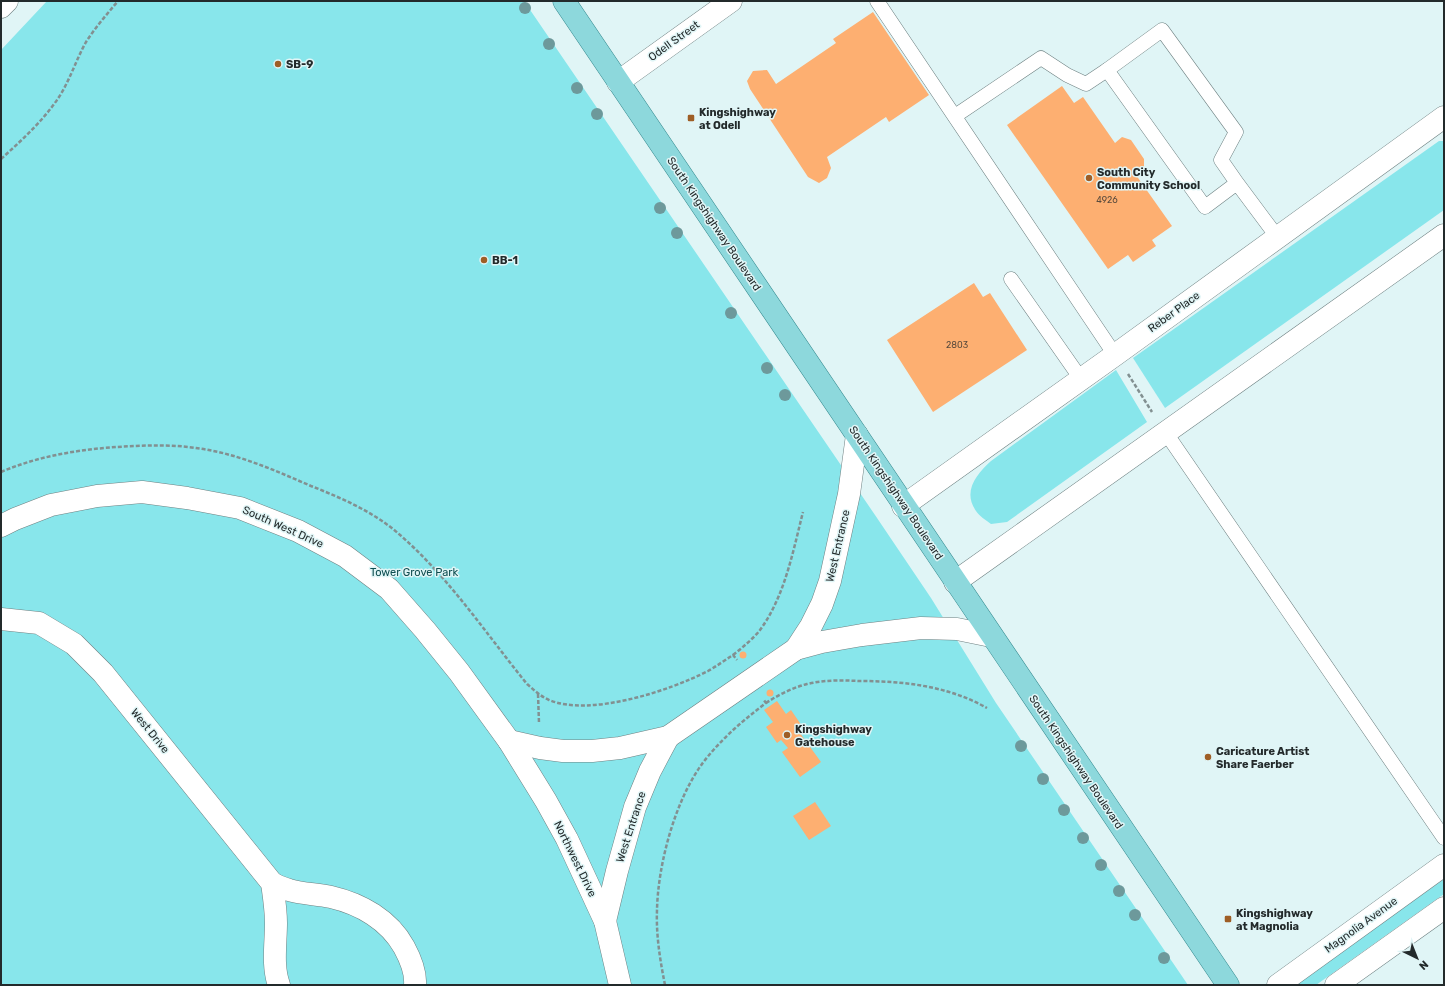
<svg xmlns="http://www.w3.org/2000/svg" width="1445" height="986" font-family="Rubik,sans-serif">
  <rect width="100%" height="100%" fill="#e0f5f6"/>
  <g fill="#88e6eb">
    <polygon points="47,1 524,1 875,515 931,598 996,703 1188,985 1,985 1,50"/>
    <polygon points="1439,141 1444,141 1444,210 1165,408 1133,358"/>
    <path d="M1116,370L1147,422L1007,522L991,524C986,520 979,516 976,511C962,491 977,474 991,461Z"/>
    <polygon points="1444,879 1444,894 1316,985 1298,985 1300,981"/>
  </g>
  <g fill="#fdaf71">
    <polygon points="873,12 929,95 889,122 886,117 827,157 831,168 827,178 819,183 808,177 750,89 747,81 753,71 767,70 776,84 836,43 833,39"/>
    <polygon points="1062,86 1074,103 1083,97 1115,143 1122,137 1131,140 1144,159 1144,170 1136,175 1172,226 1152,240 1156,246 1133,262 1128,255 1108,269 1007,125"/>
    <polygon points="974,283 983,297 990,293 1027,350 933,412 887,340"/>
    <circle cx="743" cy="655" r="3.5"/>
    <circle cx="770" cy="693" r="3.5"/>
    <polygon points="777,701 786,714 791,710 802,726 797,729 821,762 800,777 782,752 788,748 781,740 777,743 766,727 773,722 764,710"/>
    <polygon points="815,802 831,826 809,840 793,816"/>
  </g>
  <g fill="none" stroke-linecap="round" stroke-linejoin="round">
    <defs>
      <g id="lane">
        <polyline points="877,1 1115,355"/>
        <polyline points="955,116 1041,58 1067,75 1086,84 1107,70"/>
        <polyline points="1237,183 1221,160 1236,132 1162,30 1107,70 1205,207 1237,183 1278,238"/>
        <polyline points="1011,279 1081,379"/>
        <polyline points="1166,433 1444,838"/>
      </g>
      <g id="street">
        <polyline points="618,82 731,1"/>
        <polyline points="903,506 1115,355 1444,117"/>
        <polyline points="1,526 15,519 51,505 97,496 142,492 187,498 240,508 298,531 345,556 389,589 425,630 459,672 509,741 546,801 567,839 605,921 620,985"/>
        <polyline points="955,582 1444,235"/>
        <path d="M1,619L39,623L74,644L103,673L272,883C274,897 276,910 276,923C276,943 272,966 279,985"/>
        <polyline points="796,649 811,626 822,604 830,581 849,494 857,435"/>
        <polyline points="509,741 540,748 563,751 592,751 620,748 668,737 796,649 822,642 862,635 921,628 957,629 991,636"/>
        <path d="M272,883C277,886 283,888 289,890C302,894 317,894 331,897C361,904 389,920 404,947C410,958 416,973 415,985"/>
        <polyline points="605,921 617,871 635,807 650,771 668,737"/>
        <polyline points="1278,985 1444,865"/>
        <polyline points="1336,985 1444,908"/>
      </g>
      <polyline id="secondary" points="1,7 7,1"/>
      <polyline id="primary" points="564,1 1228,985"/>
    </defs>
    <use href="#lane" stroke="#6e8182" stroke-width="15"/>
    <use href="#street" stroke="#6e8182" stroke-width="23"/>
    <use href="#secondary" stroke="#6e8182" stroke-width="23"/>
    <use href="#primary" stroke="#368a8f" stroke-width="23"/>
    <g stroke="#829091" stroke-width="2.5" stroke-dasharray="4 2" stroke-linecap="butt">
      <path d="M1,159C22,140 43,121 59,97C70,80 76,60 86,42C95,28 107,14 118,1"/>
      <polyline points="1128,374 1152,412"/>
      <path d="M1,472C43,454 89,448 134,446C155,445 176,445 196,448C236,453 274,470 311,486C339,497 369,510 393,529C446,573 484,631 527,684C534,690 540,696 549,700C590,717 669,691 708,671C717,666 725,660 733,655L737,660"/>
      <path d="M733,655C743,647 753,639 760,630C785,596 793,551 803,512"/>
      <polyline points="538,694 539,723"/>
      <path d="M766,703C778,695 792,688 807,684C824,680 842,680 859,681C904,681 948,686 987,708"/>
      <path d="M665,985C660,960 656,935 657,910C658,864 675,801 702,764C720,740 742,721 766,703L763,699"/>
    </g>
    <use href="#lane" stroke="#fff" stroke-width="14"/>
    <use href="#street" stroke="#fff" stroke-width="22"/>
    <use href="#secondary" stroke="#fff" stroke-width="22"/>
    <use href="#primary" stroke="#8dd8dc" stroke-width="22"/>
  </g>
  <g fill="#6d999b">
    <circle cx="525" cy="8" r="6"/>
    <circle cx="549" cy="44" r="6"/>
    <circle cx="577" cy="88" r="6"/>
    <circle cx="597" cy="114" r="6"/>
    <circle cx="660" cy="208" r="6"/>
    <circle cx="677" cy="233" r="6"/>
    <circle cx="731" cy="313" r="6"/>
    <circle cx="767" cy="368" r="6"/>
    <circle cx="785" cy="395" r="6"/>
    <circle cx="1021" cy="746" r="6"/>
    <circle cx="1043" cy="779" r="6"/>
    <circle cx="1064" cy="810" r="6"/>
    <circle cx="1083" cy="838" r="6"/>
    <circle cx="1101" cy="865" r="6"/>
    <circle cx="1119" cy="891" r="6"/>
    <circle cx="1135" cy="915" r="6"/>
    <circle cx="1164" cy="958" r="6"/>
  </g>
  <g fill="#9e5e26" stroke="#e0f5f6" stroke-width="1.5">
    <circle cx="278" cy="64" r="4"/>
    <rect x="687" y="114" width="8" height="8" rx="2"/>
    <circle cx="1089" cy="178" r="4"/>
    <circle cx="484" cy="260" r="4"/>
    <circle cx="787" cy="735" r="4"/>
    <circle cx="1208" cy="757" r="4"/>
    <rect x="1224" y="915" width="8" height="8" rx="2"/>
  </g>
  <g text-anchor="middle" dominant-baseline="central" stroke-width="3" stroke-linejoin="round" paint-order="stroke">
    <g font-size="9" fill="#5a4b3c">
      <text x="1107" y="200">4926</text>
      <text x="957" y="345">2803</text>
    </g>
    <g font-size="11" fill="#232a2b" stroke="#e0f5f6">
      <text transform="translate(674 41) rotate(-36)">Odell Street</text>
      <text transform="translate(714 224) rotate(56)">South Kingshighway Boulevard</text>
      <text transform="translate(1174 312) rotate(-36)">Reber Place</text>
      <text transform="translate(896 493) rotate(56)">South Kingshighway Boulevard</text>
      <text transform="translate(283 527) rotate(24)">South West Drive</text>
      <text transform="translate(838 546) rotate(-77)">West Entrance</text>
      <text transform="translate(150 731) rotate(51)">West Drive</text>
      <text transform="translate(1076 762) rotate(56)">South Kingshighway Boulevard</text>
      <text transform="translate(631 827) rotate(-72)">West Entrance</text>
      <text transform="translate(575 859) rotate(64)">Northwest Drive</text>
      <text transform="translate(1361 925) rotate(-36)">Magnolia Avenue</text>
    </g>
    <g font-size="11" font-weight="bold" fill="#232a2b" stroke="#e0f5f6" text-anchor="start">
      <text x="286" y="64">SB-9</text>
      <text x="699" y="112">Kingshighway<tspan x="699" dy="13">at Odell</tspan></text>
      <text x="1097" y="172">South City<tspan x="1097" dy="13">Community School</tspan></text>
      <text x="492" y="260">BB-1</text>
      <text x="795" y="729">Kingshighway<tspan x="795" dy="13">Gatehouse</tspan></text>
      <text x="1216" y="751">Caricature Artist<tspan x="1216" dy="13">Share Faerber</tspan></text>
      <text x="1236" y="913">Kingshighway<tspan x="1236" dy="13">at Magnolia</tspan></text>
    </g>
    <g font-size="11" fill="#0f4e51" stroke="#e0f5f6">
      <text x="414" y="572">Tower Grove Park</text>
    </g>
  </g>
  <rect width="1445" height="986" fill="none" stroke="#232a2b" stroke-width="4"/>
  <g transform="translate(1417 958) rotate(137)" stroke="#e0f5f6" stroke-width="3" paint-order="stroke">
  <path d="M0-3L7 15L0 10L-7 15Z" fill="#232a2b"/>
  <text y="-6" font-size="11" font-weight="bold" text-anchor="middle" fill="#232a2b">N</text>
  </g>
</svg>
